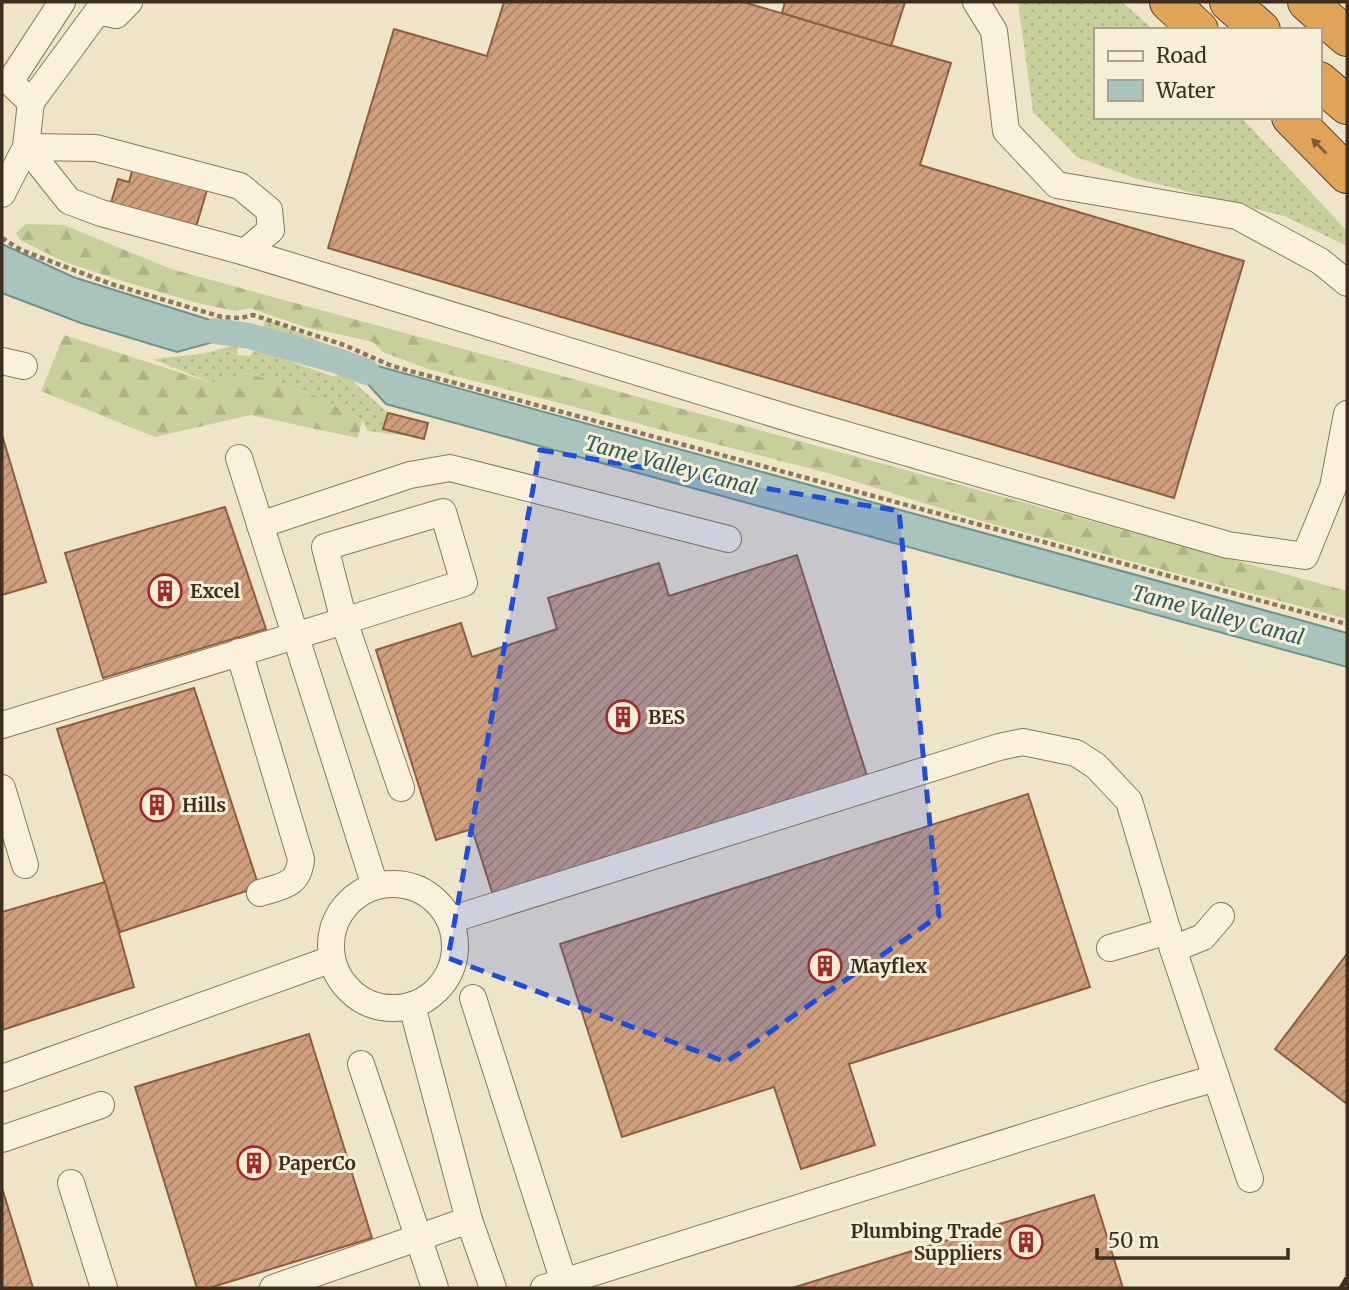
<svg xmlns="http://www.w3.org/2000/svg" width="1349" height="1290" font-family="Merriweather,serif">
  <defs>
    <pattern id="grass-dots" width="8" height="8" patternUnits="userSpaceOnUse" patternTransform="scale(1.75)"><rect width="8" height="8" fill="#c9cf9b"/><path d="M2 2h.1M6 6h.1" fill="none" stroke="#aeb285" stroke-width="1.8" stroke-linecap="round"/></pattern>
    <pattern id="forest-firs" width="22" height="20" patternUnits="userSpaceOnUse" patternTransform="scale(1.75)"><rect width="22" height="20" fill="#c9cf9b"/><path d="M5 1l3.5 6h-7zM16 11l3.5 6h-7z" fill="#aeb285"/></pattern>
    <pattern id="building-hatch" width="6" height="6" patternUnits="userSpaceOnUse" patternTransform="scale(1.75)"><rect width="6" height="6" fill="#cf9f7d"/><path d="M-1 1l2-2M0 6l6-6M5 7l2-2" fill="none" stroke="#a98266"/></pattern>
  </defs>
  <rect width="100%" height="100%" fill="#f0e4c8"/>
  <g fill="url(#grass-dots)">
    <polygon points="1018,2 1122,2 1154,30 1095,30 1095,117 1241,117 1347,231 1347,246 1284,216 1134,178 1077,157 1033,112"/>
    <polygon points="265,319 337,348 335,352 262,332"/>
    <polygon points="239,344 237,355 250,356 255,349 332,376 346,375 388,413 384,429 409,436 368,431 362,420 316,396 248,373 212,383 152,359 201,354"/>
  </g>
  <g fill="url(#forest-firs)">
    <polygon points="26,224 64,225 171,269 1347,591 1347,619 978,520 831,474 428,369 383,352 373,342 305,327 250,308 236,311 197,303 122,281 65,262 20,240 16,233"/>
    <polygon points="64,335 212,383 248,373 316,396 362,420 358,438 251,415 155,437 41,391"/>
  </g>
  <g fill="#a9c4bc" stroke="#6f938a" stroke-width="2">
    <polygon points="2,244 73,277 226,325 249,336 228,338 177,352 81,323 2,293"/>
    <polygon points="352,359 1347,633 1347,667 386,404 365,381 335,360"/>
  </g>
  <g fill="none" stroke-linecap="round" stroke-linejoin="round">
    <polyline stroke="#a9c4bc" stroke-width="26" points="215,331 249,336 335,360 367,372"/>
  </g>
  <g fill="url(#building-hatch)" stroke="#8d5f41" stroke-width="2">
    <polygon points="504,2 743,2 951,63 920,165 1244,261 1174,498 328,248 394,29 487,56"/>
    <polygon points="785,2 905,2 891,46 782,13"/>
    <polygon points="133,168 207,190 196,227 111,203 118,179 129,182"/>
    <polygon points="388,413 428,423 424,439 383,429"/>
    <polygon points="2,435 46,582 2,595"/>
    <polygon points="225,507 266,629 103,678 65,553"/>
    <polygon points="797,555 867,776 493,895 472,829 436,840 376,650 461,623 472,657 557,629 548,598 659,563 669,596"/>
    <polygon points="194,688 259,887 120,932 57,729"/>
    <polygon points="1028,794 1090,987 849,1064 875,1145 801,1169 774,1087 622,1137 560,944"/>
    <polygon points="105,882 134,987 2,1030 2,912"/>
    <polygon points="1347,954 1347,1104 1275,1049"/>
    <polygon points="309,1034 372,1238 209,1288 197,1288 135,1087"/>
    <polygon points="2,1188 33,1288 2,1288"/>
    <polygon points="1094,1195 1123,1288 792,1288"/>
  </g>
  <g fill="none" stroke-linecap="round" stroke-linejoin="round">
    <defs>
      <g id="minor">
        <polyline points="976,2 994,31 1006,131 1057,185 1237,216 1320,261 1347,283"/>
        <polyline points="31,102 13,85 15,74 62,2"/>
        <polygon points="26,147 96,148 240,186 269,210 271,230 245,252 101,213 69,201"/>
        <polyline points="2,194 26,147 31,102 98,11 116,15 129,2"/>
        <polyline points="245,252 798,421 1054,495 1228,545 1305,556 1333,487 1347,414"/>
        <polyline points="2,361 24,366"/>
        <polyline points="239,458 375,886"/>
        <polyline points="260,525 410,475 450,468 728,539"/>
        <path d="M239,652L301,859C299,886 281,886 260,893"/>
        <polyline points="2,725 344,621 325,547 443,512 464,583 344,621 401,788"/>
        <polyline points="2,788 25,865"/>
        <circle cx="393" cy="946" r="62"/>
        <polyline points="450,920 999,747 1023,742 1076,753 1096,766 1129,801 1173,949 1250,1179"/>
        <polyline points="1110,948 1168,931"/>
        <polyline points="1173,949 1203,937 1221,916"/>
        <polyline points="473,998 564,1282"/>
        <polyline points="412,1006 469,1220 493,1288"/>
        <polyline points="361,1064 435,1288"/>
        <polyline points="2,1078 332,959"/>
        <polyline points="2,1139 101,1105"/>
        <polyline points="71,1183 104,1288"/>
        <polyline points="273,1288 469,1220"/>
        <polyline points="544,1288 1157,1095 1216,1078"/>
      </g>
      <g id="highway">
        <polyline points="1169,2 1199,30"/>
        <polyline points="1229,2 1261,30"/>
        <polyline points="1307,2 1347,37"/>
        <polyline points="1319,81 1347,105"/>
        <polyline points="1291,117 1347,174"/>
      </g>
    </defs>
    <use href="#minor" stroke="#8d765c" stroke-width="28"/>
    <use href="#highway" stroke="#5b4430" stroke-width="40"/>
    <polyline stroke="#8d765c" stroke-width="4.5" stroke-dasharray="5 3.5" stroke-linecap="butt" points="2,238 21,250 111,284 222,317 241,318 253,315 344,345 392,366 1347,624"/>
    <use href="#minor" stroke="#faf1dc" stroke-width="26"/>
    <use href="#highway" stroke="#e0a458" stroke-width="38"/>
    <polyline stroke="#3d2e20" stroke-width="5" stroke-dasharray="12 12" stroke-linecap="butt" points="1341,1288 1347,1278"/>
  </g>
  <defs><path id="oneway-solid" d="M-6-.8H1V-3.2L6.5 0L1 3.2V.8H-6Z" transform="scale(1.75)"/></defs>
  <use fill="#7e5d36" href="#oneway-solid" transform="translate(1319 146) rotate(-135)"/>
  <path fill="#1d4ed8" fill-opacity="0.2" stroke="#1d4ed8" stroke-width="5" stroke-dasharray="14 9" stroke-linejoin="round" d="M540,450L899,511L939,916L726,1062L448,958Z"/>
  <defs>
    <symbol id="building-ring" viewBox="-11 -11 22 22"><circle r="9.5" fill="#f7eed8" stroke="#9e2a2b" stroke-width="1.5"/><path d="M-4-6H4V6H1V3H-1V6H-4ZM-2.5-4.3h1.7v1.8h-1.7ZM.8-4.3h1.7v1.8H.8ZM-2.5-1h1.7V.8h-1.7ZM.8-1h1.7V.8H.8Z" fill="#9e2a2b"/></symbol>
  </defs>
  <g fill-rule="evenodd">
    <use href="#building-ring" x="146" y="572" width="38" height="38"/>
    <use href="#building-ring" x="604" y="698" width="38" height="38"/>
    <use href="#building-ring" x="138" y="786" width="38" height="38"/>
    <use href="#building-ring" x="806" y="947" width="38" height="38"/>
    <use href="#building-ring" x="235" y="1144" width="38" height="38"/>
    <use href="#building-ring" x="1007" y="1223" width="38" height="38"/>
  </g>
  <g text-anchor="middle" dominant-baseline="central" stroke-width="6" stroke-linejoin="round" paint-order="stroke">
    <g font-size="19" font-weight="bold" fill="#3d2e20" stroke="#f7eed8" text-anchor="start">
      <text x="190" y="591">Excel</text>
      <text x="648" y="717">BES</text>
      <text x="182" y="805">Hills</text>
      <text x="850" y="966">Mayflex</text>
      <text x="278" y="1163">PaperCo</text>
      <text x="1002" y="1231" text-anchor="end">Plumbing Trade<tspan x="1002" dy="22">Suppliers</tspan></text>
    </g>
    <g font-size="21" font-style="italic" fill="#2f5d5a" stroke="#f7eed8">
      <text transform="translate(671 465) rotate(15)">Tame Valley Canal</text>
      <text transform="translate(1218 615) rotate(15)">Tame Valley Canal</text>
    </g>
  </g>
  <rect width="1349" height="1290" fill="none" stroke="#3d2e20" stroke-width="7"/>
  <rect x="1094" y="28" width="228" height="91" fill="#f7eed8" stroke="#ada18e" stroke-width="2"/>
  <rect x="1108" y="51" width="35" height="10" fill="#faf1dc" stroke="#ada18e" stroke-width="2"/>
  <text x="1156" y="63" font-size="21" fill="#3d2e20">Road</text>
  <rect x="1108" y="80" width="35" height="21" fill="#a9c4bc" stroke="#ada18e" stroke-width="2"/>
  <text x="1156" y="98" font-size="21" fill="#3d2e20">Water</text>
  <path d="M1097 1248v10h191v-10" fill="none" stroke="#3d2e20" stroke-width="3.5"/>
  <text x="1108" y="1248" font-size="21" fill="#3d2e20" stroke="#f7eed8" stroke-width="5" paint-order="stroke">50 m</text>
</svg>
